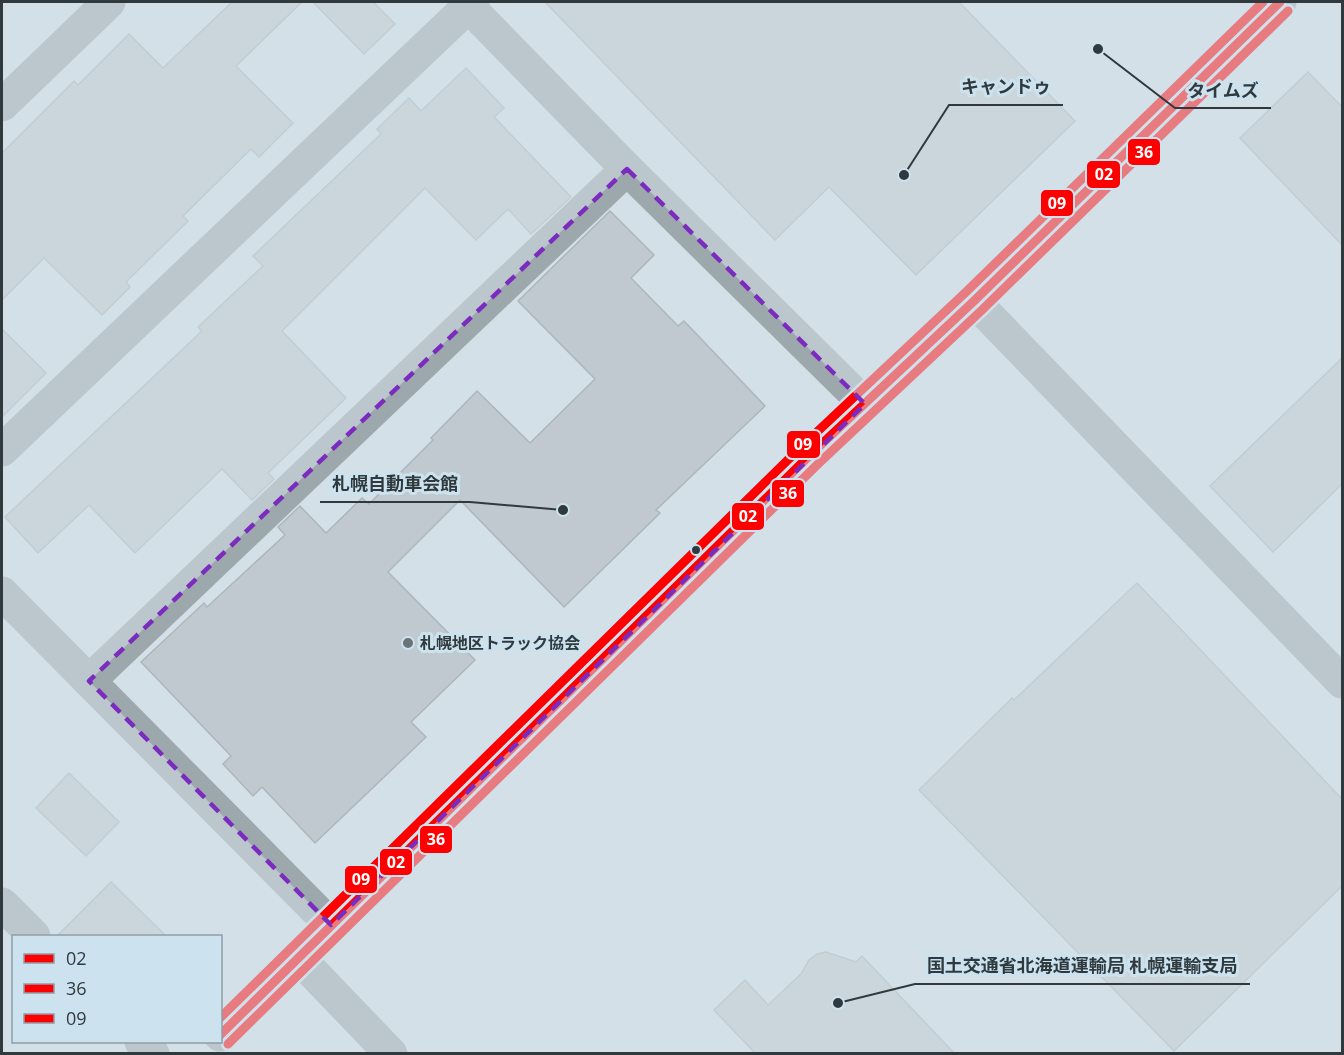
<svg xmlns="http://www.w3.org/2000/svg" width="1344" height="1055" font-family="'Open Sans','Noto Sans JP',sans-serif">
  <rect width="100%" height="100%" fill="#d4e0e7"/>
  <g fill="#bfc9cf" stroke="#acb6bc" stroke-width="1.5">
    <polygon points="232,2 302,2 236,66 293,123 259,157 251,149 183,216 188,221 126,282 130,287 102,315 44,258 2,300 2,153 74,81 78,85 129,34 163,68"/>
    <polygon points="313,2 373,2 395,24 364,54"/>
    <polygon points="545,2 959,2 1075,121 916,275 829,187 775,240"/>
    <polygon points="466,68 504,108 494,117 571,197 531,234 508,209 476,240 425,188 282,331 346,398 268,473 274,479 252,500 222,469 135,553 89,505 38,553 5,517 202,331 198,327 263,266 253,256 381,134 377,129 409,98 421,111"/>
    <polygon points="1308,72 1342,107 1342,245 1240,138"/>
    <polygon points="610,211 654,255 631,278 678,326 684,321 765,406 656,510 660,513 564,607 460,500 388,572 475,660 411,722 426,737 315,843 262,787 253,796 223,764 231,756 141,662 204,603 207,607 285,535 278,527 300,506 326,533 362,498 369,504 433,440 431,438 477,391 530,443 595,379 518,301"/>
    <polygon points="2,329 46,373 2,417"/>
    <polygon points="1342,358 1342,484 1273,552 1210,486"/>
    <polygon points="1137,583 1342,799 1342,886 1174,1051 919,790 1012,698 1014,700"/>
    <polygon points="69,773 119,822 86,856 36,808"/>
    <polygon points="111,882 166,936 57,936"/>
    <polygon points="826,952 856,962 862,956 954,1053 755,1053 714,1010 745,980 768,1005 801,974 809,960 817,954"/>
  </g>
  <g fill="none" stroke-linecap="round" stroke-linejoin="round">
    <g stroke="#9da8ad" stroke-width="33">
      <polyline points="464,2 627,169 865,404"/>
      <polyline points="974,301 1342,682"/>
      <polyline points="2,450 473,2"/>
      <polyline points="2,593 331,925"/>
      <polyline points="89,681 627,169"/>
      <polyline points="2,904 34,936"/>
      <polyline points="298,957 391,1054"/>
      <polyline points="141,1042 153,1054"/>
    </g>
    <g stroke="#9da8ad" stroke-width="33">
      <polyline points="2,105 109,2"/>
      <polyline points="220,1035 810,455 974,301 1280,2"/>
    </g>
    <defs>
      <polyline id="bus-1" points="220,1035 810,455 974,301 1280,2"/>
      <polyline id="bus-2" points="228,1044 818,464 982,310 1288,11"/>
      <polyline id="bus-3" points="220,1018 802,446 966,292 1263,2"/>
    </defs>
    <use href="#bus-1" stroke="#cce3ef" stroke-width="14"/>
    <use href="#bus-2" stroke="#cce3ef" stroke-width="14"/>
    <use href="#bus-3" stroke="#cce3ef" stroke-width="14"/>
    <use href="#bus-1" stroke="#f00" stroke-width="9"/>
    <use href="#bus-2" stroke="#f00" stroke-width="9"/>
    <use href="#bus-3" stroke="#f00" stroke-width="9"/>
  </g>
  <path d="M0 0H1344V1055H0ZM627,169L865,404L331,925L89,681Z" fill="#d4e0e7" fill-opacity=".55" fill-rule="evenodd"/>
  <path fill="none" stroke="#7b2cbf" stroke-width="4.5" stroke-dasharray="12 8" stroke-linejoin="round" d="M627,169L865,404L331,925L89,681Z"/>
  <circle fill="#303a3e" stroke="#cce3ef" stroke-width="2" cx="696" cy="550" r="5"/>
  <circle fill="#697479" stroke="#cce3ef" stroke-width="2" cx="408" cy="643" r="6"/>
  <g text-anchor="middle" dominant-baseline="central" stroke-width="6" stroke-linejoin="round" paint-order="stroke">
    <g font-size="16" font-weight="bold" fill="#303a3e" stroke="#cce3ef" text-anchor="start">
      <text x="420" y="643">札幌地区トラック協会</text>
    </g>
  </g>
  <path fill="none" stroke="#303a3e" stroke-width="2" d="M904 175L949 105H1063M1098 49L1175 108H1271M563 510L470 502H320M838 1003L915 984H1250"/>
  <g fill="#303a3e" stroke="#cce3ef" stroke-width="2">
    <circle cx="904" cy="175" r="6"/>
    <circle cx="1098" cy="49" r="6"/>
    <circle cx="563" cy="510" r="6"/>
    <circle cx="838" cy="1003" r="6"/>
  </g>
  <g font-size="18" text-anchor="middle" font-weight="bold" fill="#303a3e" stroke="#cce3ef" stroke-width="6" stroke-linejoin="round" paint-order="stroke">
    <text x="1006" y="93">キャンドゥ</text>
    <text x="1223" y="97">タイムズ</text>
    <text x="395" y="490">札幌自動車会館</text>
    <text x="1082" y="972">国土交通省北海道運輸局 札幌運輸支局</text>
  </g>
  <g stroke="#cce3ef" stroke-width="2">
    <rect x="1127" y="138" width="34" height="28" rx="6" fill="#f00"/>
    <rect x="1086" y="160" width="35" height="29" rx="6" fill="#f00"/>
    <rect x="1040" y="189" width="34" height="28" rx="6" fill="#f00"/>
    <rect x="786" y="430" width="35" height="29" rx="6" fill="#f00"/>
    <rect x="771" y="479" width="34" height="29" rx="6" fill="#f00"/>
    <rect x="731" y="502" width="34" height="29" rx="6" fill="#f00"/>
    <rect x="419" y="825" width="34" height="29" rx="6" fill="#f00"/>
    <rect x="379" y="848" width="34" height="28" rx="6" fill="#f00"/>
    <rect x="344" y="865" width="34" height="29" rx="6" fill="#f00"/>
  </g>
  <g font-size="16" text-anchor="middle" font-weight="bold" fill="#fff">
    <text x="1144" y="158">36</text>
    <text x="1104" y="180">02</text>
    <text x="1057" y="209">09</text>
    <text x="803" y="450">09</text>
    <text x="788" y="499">36</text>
    <text x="748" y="522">02</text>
    <text x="436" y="845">36</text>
    <text x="396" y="868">02</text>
    <text x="361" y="885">09</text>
  </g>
  <rect width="1344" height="1055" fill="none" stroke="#303a3e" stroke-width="6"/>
  <rect x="12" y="935" width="210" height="108" fill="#cce3ef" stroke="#8e9fa8" stroke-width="1.5"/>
  <rect x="24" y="954" width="30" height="9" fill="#ff0000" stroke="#8e9fa8" stroke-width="1.5"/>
  <text x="66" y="965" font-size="18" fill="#303a3e">02</text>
  <rect x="24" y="984" width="30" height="9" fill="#ff0000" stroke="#8e9fa8" stroke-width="1.5"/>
  <text x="66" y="995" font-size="18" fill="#303a3e">36</text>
  <rect x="24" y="1014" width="30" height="9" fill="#ff0000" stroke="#8e9fa8" stroke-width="1.5"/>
  <text x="66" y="1025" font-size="18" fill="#303a3e">09</text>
</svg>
